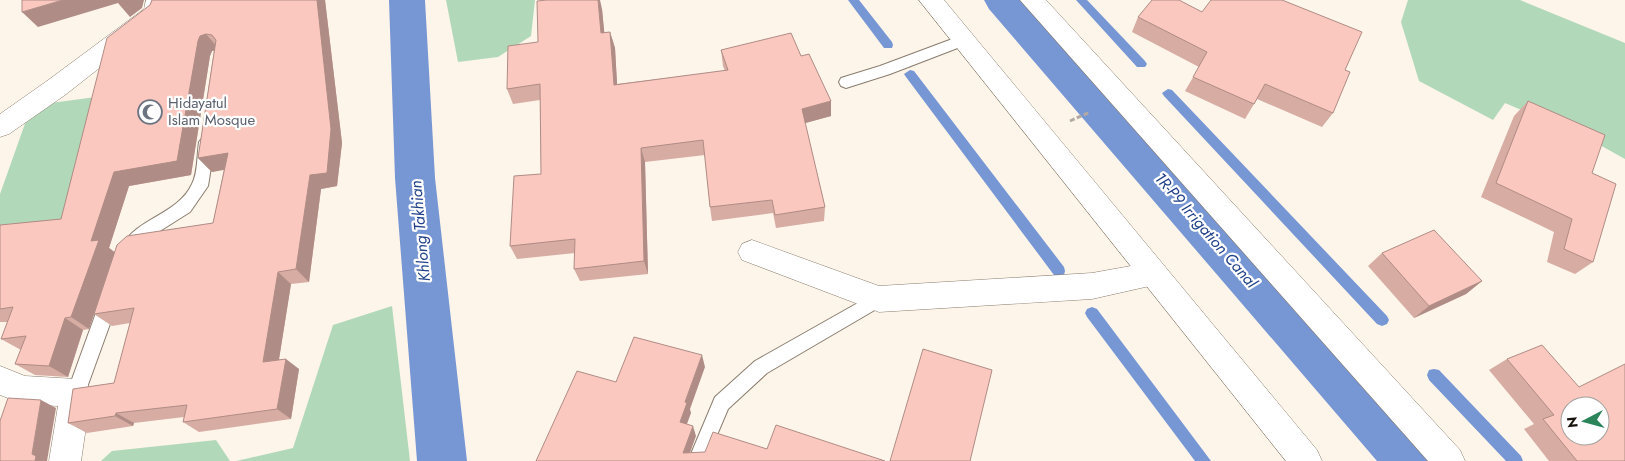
<svg xmlns="http://www.w3.org/2000/svg" width="1625" height="461" viewBox="0 0 1625 461" font-family="Jost,sans-serif">
<style>
.green{fill:#b1d9b9}
.lines{fill:none;stroke-linecap:round;stroke-linejoin:round}
.stream{fill:#7796d4;fill-rule:evenodd}
.canal{fill:#7796d4;fill-rule:evenodd}
.service-casing{stroke:#8a7d6e;stroke-width:2}
.minor-casing{stroke:#8a7d6e;stroke-width:1}
.secondary-casing{stroke:#8a7d6e;stroke-width:1}
.path{stroke:#b2aaa2;stroke-width:3;stroke-dasharray:5 2.5;stroke-linecap:butt}
.service{fill:#fff;fill-rule:evenodd}
.minor{fill:#fff;fill-rule:evenodd}
.secondary{fill:#fff;fill-rule:evenodd}
.wall{fill:#d7aca3;fill-rule:evenodd}
.shaded-wall{fill:#af8c85}
.building{fill:#fac8be;stroke:#af8c85;fill-rule:evenodd}
.labels{text-anchor:middle;dominant-baseline:central;stroke-width:4.5;stroke-linejoin:round;paint-order:stroke}
.worship-label{font-size:15px;fill:#5b616d;stroke:#fff;text-anchor:start}
.water-label{font-size:16px;font-style:italic;fill:#20418a;stroke:#fff}
</style>
<rect width="100%" height="100%" fill="#fdf4ea"/>
<path class="green" d="M446,0H535L531,36L498,57L458,62Z
M1408,0H1520L1625,43V159L1589,139L1505,103L1493,120L1419,81L1401,22Z
M103,96L68,229L0,237V194L27,118L51,103Z
M392,306L410,461H236L293,448L333,325Z
M216,440L230,461H101L112,451Z"/>
<g class="lines">
<path class="stream" d="M848,0H859L892,42L893,45L892,48H884Z
M1076,0H1087L1145,61L1147,64L1145,67H1137Z
M910,70L914,71L1064,267L1065,271L1064,275L1059,277L1054,275L906,77L904,74Z
M1168,89L1172,90L1387,316L1389,320L1387,324L1382,326L1377,324L1164,96L1162,93Z
M1092,307L1097,309L1211,461H1195L1087,317L1085,313L1087,309Z
M1434,369L1439,370L1521,456L1523,461H1506L1429,380L1427,375L1429,370Z"/>
<path class="canal" d="M389,0H425L435,178L467,461H417L395,178Z
M984,0H1023L1426,444L1434,461H1377L989,9Z"/>
<g class="service-casing">
<path id="service" d="M963,35L968,36L970,40L968,44L890,74L846,88L841,86L839,82L841,78L880,66Z
M207,136L212,138L215,142L208,186L190,212L152,236L135,253L129,255L123,253L121,248C135,218 178,215 192,184C198,173 197,155 199,142L202,138Z
M110,291L116,294L119,299L85,393L82,399L76,402L70,399L67,393L101,299L104,294Z
M879,291L885,294L888,299L885,304L767,373L728,409L706,461H688L715,397L755,361Z"/>
</g>
<g class="minor-casing">
<path id="minor" d="M146,0H170L162,19L65,95L9,134L0,137V114L47,81L144,9Z
M1020,0H1046L1460,450L1465,461H1428Z
M752,240L879,286L1092,273L1153,262L1163,265L1167,274L1163,283L1092,299L879,312L742,260L738,252L742,244Z
M0,366L25,376L76,379L87,383L91,393L81,461H49L58,406L24,404L0,395Z"/>
</g>
<g class="secondary-casing">
<path id="secondary" d="M919,0H944L1317,450L1322,461H1286Z"/>
</g>
<path class="path" d="M1070,121L1090,112"/>
<use href="#service" class="service"/>
<use href="#minor" class="minor"/>
<use href="#secondary" class="secondary"/>
</g>
<path class="wall" d="M152,0H325L342,143L337,186L321,189L309,282L291,284L279,359L299,369L291,419L199,432L183,422L184,417L134,423L133,426L87,433L68,423L114,383L130,323L112,326L94,314L89,329L83,330L68,377L35,375L15,364L21,350L1,339L8,322H0V225L61,219ZM212,51H214L198,158L212,172L224,169L213,223L115,252L109,248L129,186L191,175L210,56Z
M602,9L604,33L610,32L615,48L617,84L725,71L723,66L721,50L801,56L831,101V116L805,123L825,207L824,221L776,228L773,213L712,221L710,207L705,155L645,162L648,274L580,281L574,269L575,253L517,259L510,246L541,174L540,100L513,104L507,89L538,42Z
M1202,12L1345,70L1333,113L1322,127L1257,99L1245,119L1185,91L1199,67L1132,32L1138,17Z
M1528,101L1592,173L1593,262L1575,274L1547,262L1554,232L1481,197L1514,116Z
M1382,253L1482,281L1466,294L1414,318L1368,266Z
M1507,359L1625,461H1549L1524,429L1534,424L1489,370Z"/>
<path class="shaded-wall" d="M63,0H144L142,8L130,17L118,3L38,27L22,12Z
M317,0H325L342,143L337,186L321,189L309,282L296,269L310,175Z
M598,0H600L602,9L606,49L601,33Z
M610,32L615,48L618,100L614,85Z
M206,34L219,49L212,51L210,56L191,175L129,186L109,248L115,253L89,329L71,317L91,241L114,172L200,36Z
M831,101V116L802,124V109Z
M641,148L645,162L648,274L644,261Z
M228,153L240,167L212,172L198,158Z
M278,272L291,284L277,372L263,362Z
M1482,281L1466,294L1414,318L1429,306Z
M65,318L83,330L68,377L49,366Z
M702,355L705,367L690,409L691,413L684,432L680,422L685,402Z
M286,359L299,369L291,419L277,409Z
M41,400L56,408L47,461H48H35L32,454Z
M116,413L134,423L133,426L115,416Z
M693,426L696,436L687,461L683,453Z"/>
<path class="building" d="M22,0H63L22,12Z
M152,0H317L331,129L327,173L310,175L296,269L278,272L263,362L286,359L277,409L183,422L187,405L116,413L115,416L68,423L73,389L114,383L134,308L94,314L117,245L127,236L213,223L228,153L198,158L216,40L212,35L206,34L200,36L198,41L177,161L114,172L91,241L99,240L71,317L65,318L49,366L15,364L26,336L1,339L13,307L0,309V225L61,219L107,38L150,5Z
M547,0H598L601,33L610,32L614,85L728,70L721,50L791,33L801,56L809,54L831,101L802,109L825,207L775,215L772,200L710,207L703,140L641,148L644,261L574,269L575,239L510,246L514,176L541,174L540,84L507,89L508,46L538,42L537,1Z
M1152,0H1179L1202,12L1211,0H1282L1362,32L1345,70L1350,72L1333,113L1265,84L1254,104L1193,77L1207,52L1138,17Z
M1528,101L1605,135L1592,173L1616,184L1593,262L1564,249L1572,219L1496,183Z
M1434,230L1482,281L1429,306L1382,253Z
M634,337L702,355L685,402L687,403L680,422L693,426L683,453L705,452L713,432L767,449L776,425L885,461H536L577,371L616,382Z
M1542,345L1579,387L1625,364V461H1577L1543,419L1554,415L1507,359ZM1570,406H1600V436H1570Z
M923,349L992,370L970,461H890Z
M8,398L41,400L32,454L36,456L35,461H0V421Z"/>
<defs>
<g id="mosque-ring" transform="scale(1.25)"><circle r="9.5" fill="#fff" stroke="#6b7280" stroke-width="1.5"/><path d="M3.5-4.9A6 6 0 1 0 3.5 4.9A5 5 0 1 1 3.5-4.9Z" fill="#6b7280"/></g>
</defs>
<g fill-rule="evenodd">
<use href="#mosque-ring" x="150" y="112"/>
</g>
<g class="labels">
<g class="worship-label">
<text x="168" y="103">Hidayatul<tspan x="168" dy="17">Islam Mosque</tspan></text>
</g>
<g class="water-label">
<text transform="translate(1206 230) rotate(49)">1R-P9 Irrigation Canal</text>
<text transform="translate(420 231) rotate(-95)">Khlong Takhian</text>
</g>
</g>
<g transform="translate(1585 421) rotate(264)"><circle r="24" fill="#ffffff" stroke="#a3a19e"/>
<path d="M0-4L9 19L0 12L-9 19Z" fill="#2a8359"/>
<text y="-8" font-size="14" font-weight="bold" text-anchor="middle" fill="#18130d">N</text>
</g>
</svg>
